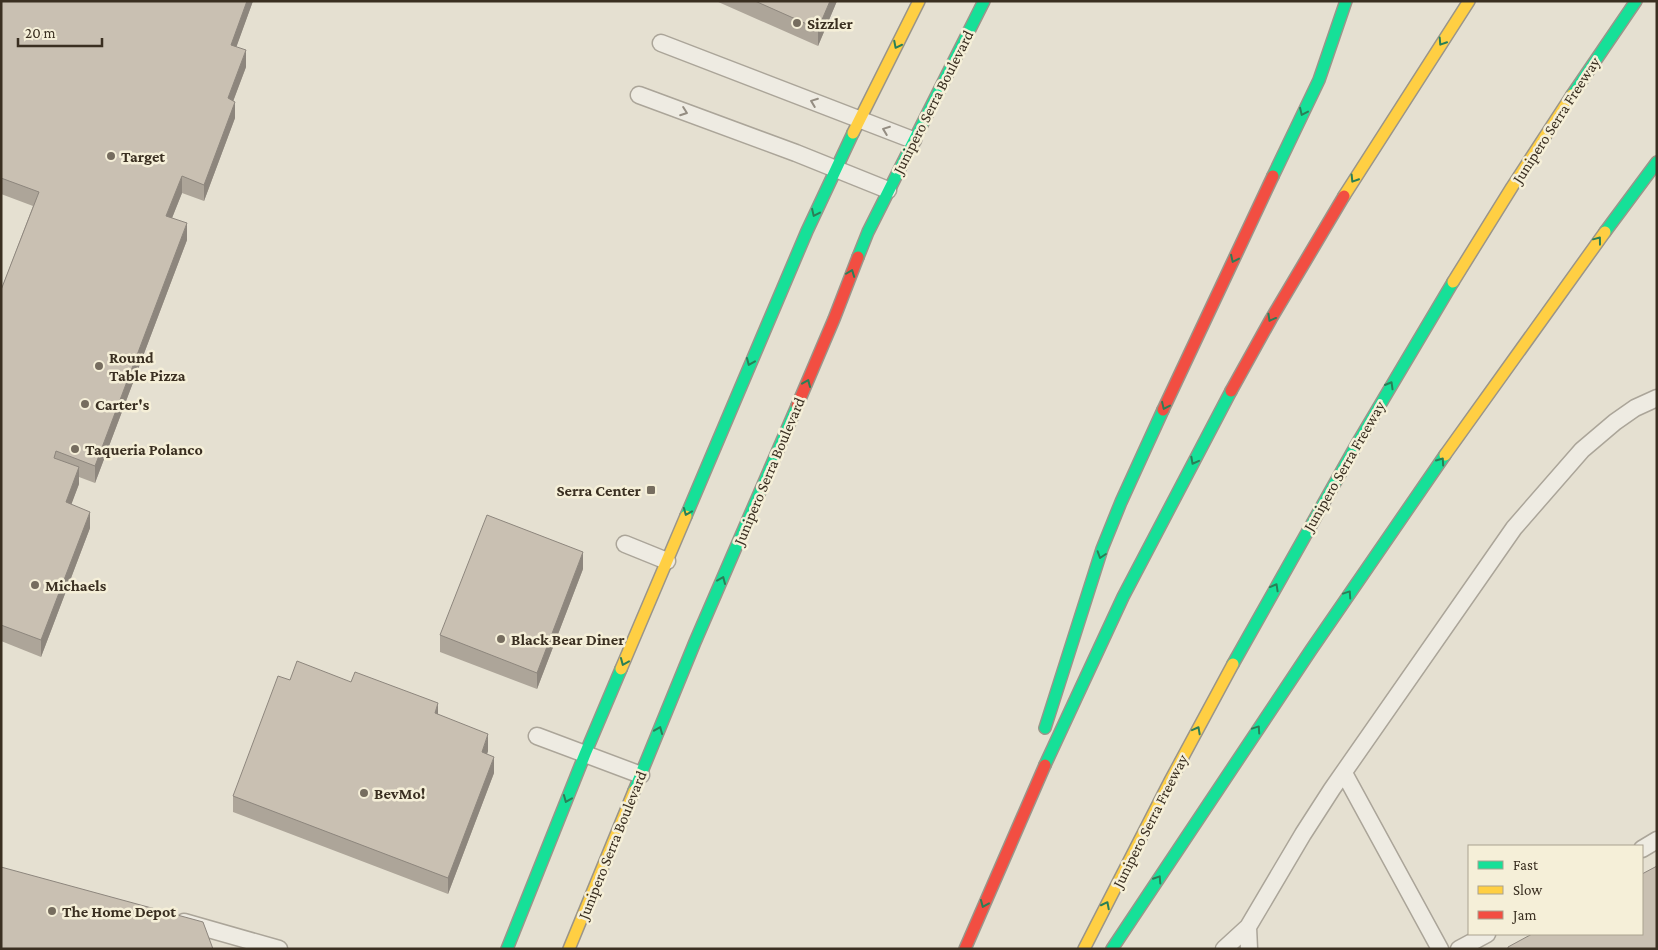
<svg xmlns="http://www.w3.org/2000/svg" width="1658" height="950" viewBox="0 0 1658 950" font-family="'Crimson Pro',serif">
<style>
.lines{fill:none;stroke-linecap:round;stroke-linejoin:round}
.lane-casing{stroke:#aba599;stroke-width:19}
.fast-casing{stroke:#9a958a;stroke-width:14}
.slow-casing{stroke:#9a958a;stroke-width:14}
.jam-casing{stroke:#9a958a;stroke-width:14}
.lane{stroke:#eeebe2;stroke-width:16}
.fast{stroke:#16e098;stroke-width:11}
.slow{stroke:#ffcf43;stroke-width:11}
.jam{stroke:#f24e42;stroke-width:11}
.wall{fill:#ada599}
.shaded-wall{fill:#8d867d}
.building{fill:#c9c0b2;stroke:#8d867d}
.oneway{stroke:#2a7f57}
.oneway2{stroke:#948d82}
.poi-dot{fill:#766d5f;stroke:#f5efd8;stroke-width:2}
.labels{text-anchor:middle;dominant-baseline:central;stroke-width:5;stroke-linejoin:round;paint-order:stroke}
.poi-label{font-size:16px;font-weight:bold;fill:#3a2f21;stroke:#f5efd8;text-anchor:start}
.street-label{font-size:16px;fill:#3a2f21;stroke:#f5efd8}
</style>
<rect width="100%" height="100%" fill="#e5e0d1"/>
<g class="lines">
<g class="lane-casing">
<path id="lane" d="M661,43L913,140
M639,95L796,153L888,190
M625,544L667,561
M537,736L641,775
M1344,773L1440,949
M1642,849L1657,840
M184,922L279,949
M1248,927L1249,949
M1224,949L1248,927L1303,834L1332,789L1514,528L1582,450L1615,422L1635,408L1657,398
M1459,949L1487,934"/>
</g>
<g class="fast-casing">
<path id="fast" d="M1572,95L1636,1
M1273,176L1319,80L1346,1
M1605,232L1657,162
M858,257L868,232L984,1
M686,516L807,231L853,133
M1233,664L1358,442L1453,282
M1045,728L1102,549L1121,502L1163,410
M1045,765L1123,597L1231,391
M634,791L695,642L797,406
M507,949L585,754L621,669
M1112,949L1311,650L1445,455"/>
</g>
<g class="slow-casing">
<path id="slow" d="M853,133L919,1
M1344,196L1469,1
M1453,282L1512,187L1572,95
M1445,455L1605,232
M621,669L686,516
M569,949L634,791
M1084,949L1170,781L1233,664"/>
</g>
<g class="jam-casing">
<path id="jam" d="M1231,391L1271,319L1344,196
M797,406L834,319L858,257
M1163,410L1273,176
M965,949L1045,765"/>
</g>
<use href="#lane" class="lane"/>
<use href="#fast" class="fast"/>
<use href="#slow" class="slow"/>
<use href="#jam" class="jam"/>
</g>
<path class="wall" d="M1,1H253L236,47L246,67L233,101L235,118L204,201L182,193L172,218L187,240L95,483L79,477V484L71,504L90,528L41,657L1,641V290L33,206L1,194Z
M716,1H837L818,46Z
M583,569L537,689L440,652V635Z
M438,714L488,751L487,754L494,773L448,894L233,812V796Z"/>
<path class="shaded-wall" d="M247,1H253L231,62V45Z
M830,1H837L818,46V29Z
M246,50V67L228,115V98Z
M235,102V118L204,201V185Z
M182,176V193L166,233V216Z
M187,223V240L95,483V466Z
M79,467V484L66,519V502Z
M90,512V528L41,657V640Z
M583,552V569L537,689V673Z
M438,703V720L435,713Z
M488,734V751L482,769V752Z
M494,757V773L448,894V878Z"/>
<path class="building" d="M1,1H247L231,45L246,50L228,98L235,102L204,185L182,176L166,216L187,223L95,466L56,451L54,458L79,467L66,502L90,512L41,640L1,625V290L39,192L1,178Z
M755,1H830L818,29Z
M487,515L583,552L537,673L440,635Z
M297,661L351,682L355,672L438,703L435,713L488,734L482,752L494,757L448,878L233,796L278,676L290,680Z
M1657,866V949H1508V947L1532,934H1642V874Z
M1,867L203,922L213,949H1Z"/>
<defs><path id="oneway-chevron" d="M-2-3.5L2.5 0L-2 3.5" fill="none" stroke-width="1.6" stroke-linecap="round" stroke-linejoin="round" transform="scale(1.25)"/></defs>
<g class="oneway">
<use href="#oneway-chevron" transform="translate(1442 42) rotate(123)"/>
<use href="#oneway-chevron" transform="translate(897 45) rotate(117)"/>
<use href="#oneway-chevron" transform="translate(1303 112) rotate(115)"/>
<use href="#oneway-chevron" transform="translate(1354 179) rotate(122)"/>
<use href="#oneway-chevron" transform="translate(815 213) rotate(115)"/>
<use href="#oneway-chevron" transform="translate(1598 240) rotate(-53)"/>
<use href="#oneway-chevron" transform="translate(1234 259) rotate(115)"/>
<use href="#oneway-chevron" transform="translate(851 273) rotate(-69)"/>
<use href="#oneway-chevron" transform="translate(1271 318) rotate(119)"/>
<use href="#oneway-chevron" transform="translate(750 362) rotate(113)"/>
<use href="#oneway-chevron" transform="translate(807 383) rotate(-67)"/>
<use href="#oneway-chevron" transform="translate(1390 385) rotate(-60)"/>
<use href="#oneway-chevron" transform="translate(1165 406) rotate(115)"/>
<use href="#oneway-chevron" transform="translate(1194 461) rotate(118)"/>
<use href="#oneway-chevron" transform="translate(1441 461) rotate(-55)"/>
<use href="#oneway-chevron" transform="translate(687 512) rotate(113)"/>
<use href="#oneway-chevron" transform="translate(1101 555) rotate(108)"/>
<use href="#oneway-chevron" transform="translate(722 580) rotate(-67)"/>
<use href="#oneway-chevron" transform="translate(1275 587) rotate(-61)"/>
<use href="#oneway-chevron" transform="translate(1348 594) rotate(-56)"/>
<use href="#oneway-chevron" transform="translate(624 662) rotate(113)"/>
<use href="#oneway-chevron" transform="translate(1257 729) rotate(-56)"/>
<use href="#oneway-chevron" transform="translate(659 730) rotate(-68)"/>
<use href="#oneway-chevron" transform="translate(1197 730) rotate(-62)"/>
<use href="#oneway-chevron" transform="translate(567 799) rotate(112)"/>
<use href="#oneway-chevron" transform="translate(1158 879) rotate(-57)"/>
<use href="#oneway-chevron" transform="translate(984 904) rotate(113)"/>
<use href="#oneway-chevron" transform="translate(1106 905) rotate(-63)"/>
</g>
<g class="oneway2">
<use href="#oneway-chevron" transform="translate(814 102) rotate(-159)"/>
<use href="#oneway-chevron" transform="translate(684 112) rotate(20)"/>
<use href="#oneway-chevron" transform="translate(886 130) rotate(-159)"/>
</g>
<g class="poi-dot">
<circle cx="797" cy="23" r="5"/>
<circle cx="111" cy="156" r="5"/>
<circle cx="99" cy="366" r="5"/>
<circle cx="85" cy="404" r="5"/>
<circle cx="75" cy="449" r="5"/>
<rect x="646" y="485" width="10" height="10" rx="2.5"/>
<circle cx="35" cy="585" r="5"/>
<circle cx="501" cy="639" r="5"/>
<circle cx="364" cy="793" r="5"/>
<circle cx="52" cy="911" r="5"/>
</g>
<g class="labels">
<g class="poi-label">
<text x="807" y="23">Sizzler</text>
<text x="121" y="156">Target</text>
<text x="109" y="357">Round<tspan x="109" dy="18">Table Pizza</tspan></text>
<text x="95" y="404">Carter's</text>
<text x="85" y="449">Taqueria Polanco</text>
<text x="641" y="490" text-anchor="end">Serra Center</text>
<text x="45" y="585">Michaels</text>
<text x="511" y="639">Black Bear Diner</text>
<text x="374" y="793">BevMo!</text>
<text x="62" y="911">The Home Depot</text>
</g>
<g class="street-label">
<text transform="translate(933 102) rotate(-63)">Junipero Serra Boulevard</text>
<text transform="translate(1556 120) rotate(-57)">Junipero Serra Freeway</text>
<text transform="translate(1344 466) rotate(-60)">Junipero Serra Freeway</text>
<text transform="translate(769 471) rotate(-67)">Junipero Serra Boulevard</text>
<text transform="translate(1150 821) rotate(-63)">Junipero Serra Freeway</text>
<text transform="translate(612 845) rotate(-68)">Junipero Serra Boulevard</text>
</g>
</g>
<rect width="1658" height="950" fill="none" stroke="#3a2f21" stroke-width="5"/>
<rect x="1468" y="845" width="175" height="90" fill="#f5efd8" stroke="#aaa28f"/>
<rect x="1478" y="861" width="25" height="8" fill="#16e098" stroke="#aaa28f"/>
<text x="1513" y="870" font-size="15" fill="#3a2f21">Fast</text>
<rect x="1478" y="886" width="25" height="8" fill="#ffcf43" stroke="#aaa28f"/>
<text x="1513" y="895" font-size="15" fill="#3a2f21">Slow</text>
<rect x="1478" y="911" width="25" height="8" fill="#f24e42" stroke="#aaa28f"/>
<text x="1513" y="920" font-size="15" fill="#3a2f21">Jam</text>
<path d="M18 38v8h84v-8" fill="none" stroke="#3a2f21" stroke-width="2.5"/>
<text x="25" y="38" font-size="15" fill="#3a2f21" stroke="#f5efd8" stroke-width="4" paint-order="stroke">20 m</text>
</svg>
